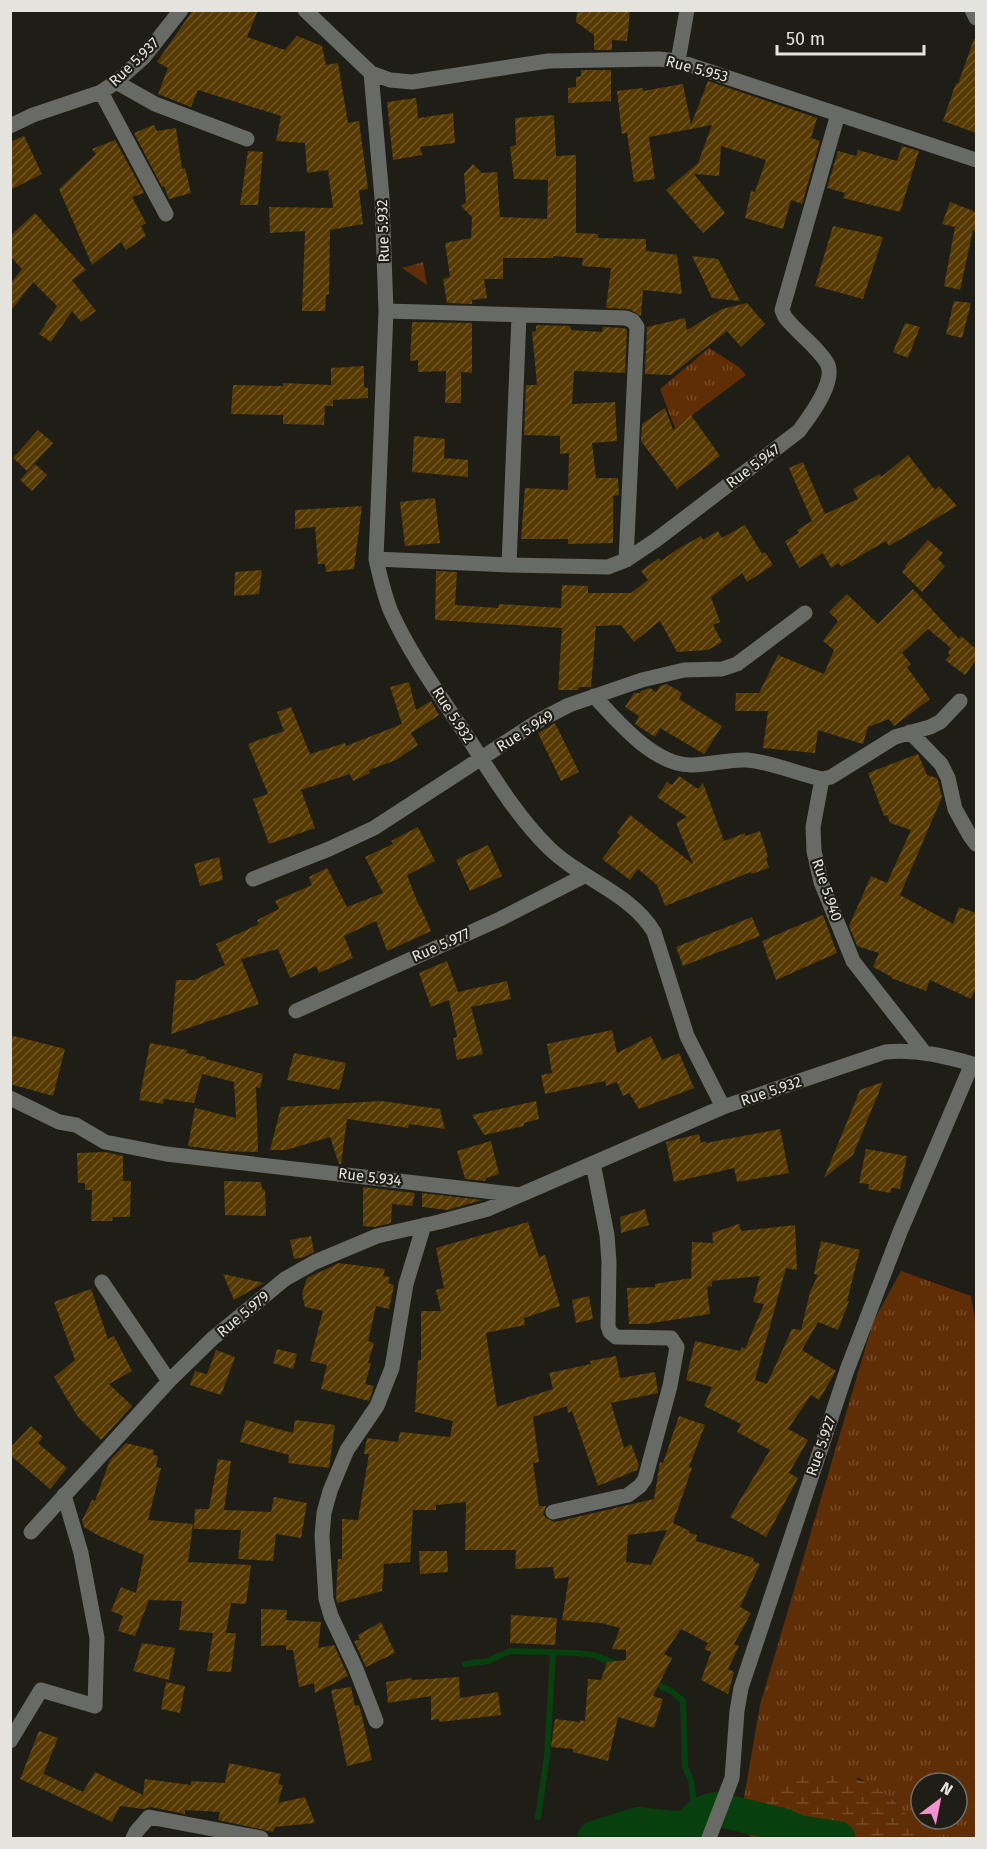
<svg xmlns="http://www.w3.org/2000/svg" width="987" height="1849" viewBox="0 0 987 1849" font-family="'Fira Sans',sans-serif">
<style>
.grass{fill:url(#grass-tufts);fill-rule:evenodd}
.wetland{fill:url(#wetland-marsh)}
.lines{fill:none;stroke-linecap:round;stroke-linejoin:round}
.stream{stroke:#073f0e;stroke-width:6}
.river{stroke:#073f0e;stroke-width:34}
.building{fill:url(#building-hatch);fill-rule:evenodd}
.minor{stroke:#686a66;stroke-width:15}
.labels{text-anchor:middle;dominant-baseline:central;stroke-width:4.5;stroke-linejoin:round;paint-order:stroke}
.street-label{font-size:15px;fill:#e4e3dd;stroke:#1f1e16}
</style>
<defs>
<pattern id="grass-tufts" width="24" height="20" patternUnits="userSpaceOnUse" patternTransform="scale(1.5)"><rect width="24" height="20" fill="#5f2d06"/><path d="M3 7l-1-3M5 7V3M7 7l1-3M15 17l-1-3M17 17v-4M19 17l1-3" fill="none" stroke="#764b2a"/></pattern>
<pattern id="wetland-marsh" width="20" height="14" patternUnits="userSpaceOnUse" patternTransform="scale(1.5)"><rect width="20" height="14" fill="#5f2d06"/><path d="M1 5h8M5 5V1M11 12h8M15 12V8" fill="none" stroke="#764b2a"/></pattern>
<pattern id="building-hatch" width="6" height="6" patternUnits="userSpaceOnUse" patternTransform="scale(1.5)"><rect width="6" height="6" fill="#573902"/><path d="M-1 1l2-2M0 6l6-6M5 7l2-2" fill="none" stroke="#6f5626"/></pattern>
</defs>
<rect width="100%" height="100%" fill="#1f1e16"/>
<path class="grass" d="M423,262L427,285L402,268Z
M709,348L739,367L746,375L675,428L660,389Z
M901,1271L971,1296L976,1325V1838H932L918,1831L894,1801L859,1778L758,1796L743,1804L760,1705L873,1322ZM921,1783H957V1819H921Z"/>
<path class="wetland" d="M832,1772C855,1777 878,1785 895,1802C908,1815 915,1830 932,1838H752C742,1828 742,1818 743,1804L794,1775Z"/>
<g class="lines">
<path class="stream" d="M465,1664L488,1661L510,1651L577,1653L594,1655L616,1664
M652,1682L671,1691L683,1701L685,1767L691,1780L695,1814L698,1816
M538,1817L547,1756L553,1653"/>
<path class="river" d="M594,1838L638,1824L673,1828L688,1827C696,1818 704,1810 717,1809L783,1825L797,1832L838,1838"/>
</g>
<path class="building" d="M193,10H258L247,37L285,50L297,36L322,46L326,65L338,63L348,123L359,121L368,189L359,190L363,224L330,230L329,294L326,295L325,311H302L305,231L270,233L269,207L333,208L328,170L307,173L305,143L276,141L281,116L198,90L191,107L158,94L168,68L157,62Z
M577,10H630L627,41L612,40V50H594V35L576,22Z
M974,39H976V133L943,121L956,83L958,84Z
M581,70H611V101L568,103V88L576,87V77L581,76Z
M708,81L817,118L811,138L820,141L802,204L791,200L783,229L745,218L751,191L755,192L766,160L721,146L719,176L694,174L725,213L703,233L666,190L698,163L712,125L649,137L655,179L634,182L627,133L622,134L617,91L643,88V91L683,84L691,125Z
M416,98L418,118L453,113L455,143L420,147L422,155L393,160L387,102Z
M554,115L556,156L576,155V233L598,234V238L646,239V251L677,255L682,294L643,290L641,316L629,309L606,308L611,268L582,266L583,258L553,256V258H503V279H484L487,298L472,300V304L447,303L443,279L450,277L445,243L471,238L472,217L461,206L466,202L464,174L473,164L482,173L497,172L500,217L547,219L548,180L514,179L510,147L516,145L515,118Z
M154,125L157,131L176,128L182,169L185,168L191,193L169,199L164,186L162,187L134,133Z
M24,136L42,174L10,190V142Z
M115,140L144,193L132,197L146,223L141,226L146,236L126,250L121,242L92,265L59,189L96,154L92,149Z
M902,146L919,151L900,212L843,198L845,193L827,188L838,151L856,156L858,150L897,161Z
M248,151L263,152L258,205H240Z
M950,202L976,212V232L973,230L960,290L944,286L955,227L942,224Z
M35,213L86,270L72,280L96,311L81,322L72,311L51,342L39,334L57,306L33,282L10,312V284L22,269L10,256V236Z
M833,226L883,237L863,299L815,286Z
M692,256L718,259L740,301L712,298Z
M954,301L971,303L962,338L946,334Z
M747,303L765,324L741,347L727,331L671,375L645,374L647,327L685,318L687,330L722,309Z
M412,322L472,323V373L461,372V403H445L446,371L418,372V360L410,361Z
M905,323L920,327L908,358L893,352Z
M539,325L570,326L571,330L602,332L603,327L624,328L627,330L625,373L574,371L572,404L615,402L617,441L592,443L596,478H618L619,495L613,496V543L568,544V539H521L525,488L568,490L569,453L560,454V436L524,435L526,385H537L532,332L536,331V326Z
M364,366V387L368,388V398L333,400V406H325L324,425L283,424V415L231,414L233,385L283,386V383L331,385V368Z
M665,408L673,430L691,415L720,456L677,489L641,441L642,424Z
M38,430L53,443L27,471L13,458Z
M414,436L445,439L444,458L468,460V477L412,472Z
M908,455L935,490L939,486L957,506L889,546L886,541L841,567L839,563L831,568L823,553L799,568L785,541L799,533L797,530L812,521L789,468L803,462L825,514L858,499L853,489L880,474L881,477Z
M35,464L47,475L32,491L20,480Z
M435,498L440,543L405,546L400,502Z
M362,506L354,569L326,572L325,564H318L315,527L295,529V510Z
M745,525L762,554L765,552L773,565L747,582L742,573L711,597L720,622L713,625L722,642L708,650L677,652L660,621L634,642L621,625L596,626L591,687H579L578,690H558L562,628L435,620L436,571L457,572L455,605L498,608L499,604L561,608L562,585L588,586V593H631L648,580L641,571L659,558L661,561L676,550L701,536L703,540L718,531L722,538Z
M928,540L943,553L938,559L945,566L922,592L902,572L906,567L905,566Z
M262,570L259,594L234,596L235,572Z
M913,589L959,639L961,636L976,649V660L965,675L945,660L950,655L948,653L951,648L928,629L902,653L911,664L907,667L930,699L894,726L889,719L868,727L863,744L818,730L815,753L763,748L768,711H735L736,693H759L778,655L824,674L834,650L823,641L838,621L829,612L847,594L878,624Z
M409,682L416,710L431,701L439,715L411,733L418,745L396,760L369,770L370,773L353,781L350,774L301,790L315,828L269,844L253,799L268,794L248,744L284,731L277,712L291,707L310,754L345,743L346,746L402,724L390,687Z
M667,684L682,693L679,699L722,726L704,754L660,728L655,737L635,724L639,716L625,707L634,693H640L641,691L650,688L656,692L660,686Z
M555,723L579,772L561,781L538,733Z
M918,754L927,775L937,778L942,797L900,895L953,924L959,907L976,913V988L971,999L930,980L926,991L891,978L892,977L873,967L879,953L857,946L849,926L871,876L887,883L911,830L890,823L887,815L884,816L868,773Z
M679,776L698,789L703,783L724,841L745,833L746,836L760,831L768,857L766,858L769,868L751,874V872L665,906L657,885L638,869L630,880L602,859L620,835L617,833L630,815L693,864L676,823L687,817L657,797L667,782L672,785Z
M418,827L435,861L407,875L419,906H420L431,931L387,951L376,921L344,936L353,958L319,973L316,966L290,978L278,949L241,959L259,1004L171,1034L176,980H194L225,965L216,944L259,924L257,920L279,909L275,901L312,885L309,877L327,868L347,907L383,893L365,857L393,844L391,841Z
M488,845L502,876L470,891L456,860Z
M219,857L223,880L200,886L194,864Z
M823,915L837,953L776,980L762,941Z
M752,917L760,936L683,966L676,947Z
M447,961L458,992L507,981L511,999L471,1007L483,1054L457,1060L453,1038L457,1037L449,1000L431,1007L419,973Z
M612,1030L617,1053L651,1036L662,1060L679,1053L694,1088L639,1109L629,1093L623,1096L617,1082L606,1086L605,1081L545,1094L541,1075L552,1073L547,1044Z
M10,1035L65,1049L53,1096L10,1084Z
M150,1043L187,1050L186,1053L206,1057V1059L263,1074L260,1088L256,1087L258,1152L224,1151L188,1146L195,1108L236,1118L234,1082L202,1074L194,1103L164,1099L163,1104L139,1100Z
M294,1053L346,1063L339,1090L287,1080Z
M883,1082L853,1155L824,1178L860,1090Z
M381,1101L440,1109L445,1129L409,1124L408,1128L347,1119L341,1164H339L330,1137L286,1150H270L281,1107Z
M536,1101L539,1119L524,1123V1126L484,1135L472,1115Z
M780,1129L789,1173L737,1182L734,1168L674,1182L666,1142L699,1134L701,1143L706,1141V1143Z
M491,1141L499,1174L486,1178L485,1181L465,1179L457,1151Z
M866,1149L907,1156L900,1189L891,1188V1193L868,1189L869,1184L859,1183Z
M105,1152L123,1156V1181H131L130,1217H113L112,1221H91L92,1190H85V1183H78L77,1153Z
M224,1181L261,1182L262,1189L265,1190L266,1216L225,1215Z
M363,1187L415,1193L412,1206L392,1204L391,1223L374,1227L363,1226Z
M422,1193L482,1200L447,1210L422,1207Z
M645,1209L649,1225L621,1233L620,1217Z
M528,1222L539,1257L545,1255L560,1306L524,1318L525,1325L486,1333L497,1407L553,1389L549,1373L591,1364L590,1361L616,1356L620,1378L655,1372L658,1393L611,1403L624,1448L631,1444L639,1465L637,1470L598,1486L572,1411L568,1413L567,1406L533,1417L539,1462L533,1463L539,1506H546L543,1514L546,1518L555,1522L654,1499L660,1462L663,1463L679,1416L705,1425L689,1467L692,1468L673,1523L690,1531L689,1533L697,1535L696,1541L754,1558L753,1561L760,1564L740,1607L751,1613L734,1644L739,1646L728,1669L734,1672L728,1694L701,1680L711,1652L704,1649L708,1643L681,1629L664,1654L672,1658L653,1696L663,1699L654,1728L618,1717L608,1761L573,1752V1749L551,1747L555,1719L580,1722V1720L585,1721L588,1679L601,1680L607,1662L626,1660V1650L612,1649L620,1628L601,1623L562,1620L569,1577L555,1579L553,1567L515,1569L516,1550H465L466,1502L436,1505V1510H413L410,1562L384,1564L382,1591L337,1603L336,1597L338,1559H342V1519L358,1520L369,1454H364L367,1438L398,1442L400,1432L450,1437L453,1421L415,1412L418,1360H421V1311H441L436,1290L444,1288L436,1248ZM667,1530L651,1565L626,1562L628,1535Z
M739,1224L741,1231L795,1225L797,1270L786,1268L755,1380L767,1384L792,1329L801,1330L810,1292L818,1275L814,1274L821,1241L860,1250L847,1301H849L838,1330L818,1322L802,1350L836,1371L819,1400L811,1395L788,1429L808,1440L789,1473L798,1478L766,1537L730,1517L770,1450L737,1432L741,1424L704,1406L712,1387L686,1380L695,1341L740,1351L742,1347L745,1349L764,1304L753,1302L760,1276L712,1281V1286L707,1287L710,1314L646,1324H629L627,1288L655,1287V1284L691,1278L692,1242L713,1243L712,1233Z
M311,1236L314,1252L304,1257L294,1259L290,1240Z
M339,1263L385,1269L383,1276L390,1277L388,1283L394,1285L389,1309L376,1306L368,1341L374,1343L368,1363H371L365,1384L374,1386L369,1401L321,1389L327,1365L310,1361L323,1311L305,1307L302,1294L307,1278Z
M223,1274L264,1283L234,1300Z
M91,1289L108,1339L114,1336L132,1371L109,1384L132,1406L101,1440L78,1417L54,1377L75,1360L54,1302Z
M589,1296L593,1319L576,1323L572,1300Z
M277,1349L297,1354L293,1369L273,1363Z
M216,1350L235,1357L221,1395L190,1385L195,1371L207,1374Z
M246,1420L293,1433L295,1420L335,1425L329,1468L288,1463L289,1455L240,1442Z
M31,1426L43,1437L38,1443L67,1468L50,1489L10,1455V1448Z
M126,1443L154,1450L153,1455L158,1456L156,1467L161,1468L148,1520L193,1524L188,1562L251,1565L246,1604L231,1603L226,1633H236L231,1672L207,1671L213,1633L179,1630L182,1601L149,1600L135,1636L118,1631L123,1616L111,1611L121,1587L136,1593L144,1555L99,1536L84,1527L82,1520L92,1500L95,1501L110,1460Z
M218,1459L231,1461L224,1510L271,1512L274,1497L307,1503L301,1538L276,1534L273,1561L238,1559L241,1530L194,1529L195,1509H209Z
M419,1551H447L448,1572L420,1574Z
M261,1609L287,1610L286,1620L321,1622L318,1648L334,1645L348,1676L315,1693L314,1683L299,1687L293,1650H286V1645L261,1646Z
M511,1615L557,1618L555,1645L510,1643Z
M381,1622L395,1653L366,1667L354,1641L360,1640L358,1635Z
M142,1643L175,1648L169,1680L133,1671Z
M459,1677L460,1698L498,1692L501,1715L440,1722L439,1719L431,1720V1696L388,1703L386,1682L411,1678L412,1680Z
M166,1682L185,1686L180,1713L161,1709Z
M351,1687L355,1706L359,1705L360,1708L372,1760L347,1766L331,1690Z
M39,1731L58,1738L38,1787L20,1779Z
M229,1763L281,1774L278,1784L283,1785L278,1803L305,1797L315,1823L275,1827L273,1832L218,1820L220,1812L185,1810V1814L151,1807L143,1809L120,1806L112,1822L38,1787L44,1774L83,1792L95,1772L143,1795L145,1779L191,1785V1781L225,1783Z"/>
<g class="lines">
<path class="minor" d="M305,10L371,73L382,198L386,311L376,559C380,577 384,595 391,612C412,658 444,701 472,744C495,780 518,817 548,847C580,879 630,892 654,932L687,1036L723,1107L885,1052C918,1049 945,1056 976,1065
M972,10L976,18
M678,61L687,10
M371,73L390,80L412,82L548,61L659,59L678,61L976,160
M116,82L155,104L247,139
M101,92L166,214
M10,126L33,115L101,92L116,82L143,58L181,10
M386,311L626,318L633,321L637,327L626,560
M376,559L509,565L608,567L626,560L656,540L799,431C810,416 837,381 827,363C817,346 797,333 785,317L782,310L838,114
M509,565L519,315
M594,696C617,721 655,766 692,765C710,765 729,759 747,760C772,762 797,774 822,779L813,827L814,851L821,882L853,961L924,1052
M910,732L941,764L948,778L955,809L970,836L976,844
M822,779L831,777L895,737L930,727L940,722L960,701
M253,879L329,849L374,828L540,720L569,705L642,680L684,670L722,669L737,664L805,613
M296,1011L500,919L584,876
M10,1098L59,1122L76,1125L105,1142L166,1154L520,1195L723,1107
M102,1282L169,1381
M553,1512L628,1495L640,1486L645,1479L670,1386L677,1347L671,1338L616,1337L610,1332L608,1326L609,1262L607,1235L593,1163
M31,1532L169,1381L212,1339L285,1279L315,1262L377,1236L439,1222L488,1209L520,1195
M376,1721L356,1669L331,1616L326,1599L322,1536L324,1513L330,1491L347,1450L377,1406L392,1368L406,1284L424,1225
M10,1741L41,1690L95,1706L97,1638L81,1553L64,1495
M133,1838L136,1832L149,1817L261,1838
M709,1838L732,1778L737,1711L741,1688L847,1370L900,1232L972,1064"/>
</g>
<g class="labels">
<g class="street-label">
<text transform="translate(134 62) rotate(-44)">Rue 5.937</text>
<text transform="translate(697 69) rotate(15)">Rue 5.953</text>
<text transform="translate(383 231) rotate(-92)">Rue 5.932</text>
<text transform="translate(753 466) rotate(-37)">Rue 5.947</text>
<text transform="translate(453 715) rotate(57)">Rue 5.932</text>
<text transform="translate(525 731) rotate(-32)">Rue 5.949</text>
<text transform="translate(827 890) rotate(71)">Rue 5.940</text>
<text transform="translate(441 945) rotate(-24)">Rue 5.977</text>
<text transform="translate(771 1091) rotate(-19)">Rue 5.932</text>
<text transform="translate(370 1177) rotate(7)">Rue 5.934</text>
<text transform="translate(243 1314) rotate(-40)">Rue 5.979</text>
<text transform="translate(821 1446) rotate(-71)">Rue 5.927</text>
</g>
</g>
<rect width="987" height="1849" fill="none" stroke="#e4e3dd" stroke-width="24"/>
<g transform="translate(939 1801) rotate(32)"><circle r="28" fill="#1f1e16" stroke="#6e6d66" stroke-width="1.5"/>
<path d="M0-4.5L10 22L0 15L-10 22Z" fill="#f690cf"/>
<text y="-9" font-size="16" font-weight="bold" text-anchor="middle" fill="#e4e3dd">N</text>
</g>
<path d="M777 45v9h147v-9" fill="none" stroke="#e4e3dd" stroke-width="3"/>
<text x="786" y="45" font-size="18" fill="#e4e3dd" stroke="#1f1e16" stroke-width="4.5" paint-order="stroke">50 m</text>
</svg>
